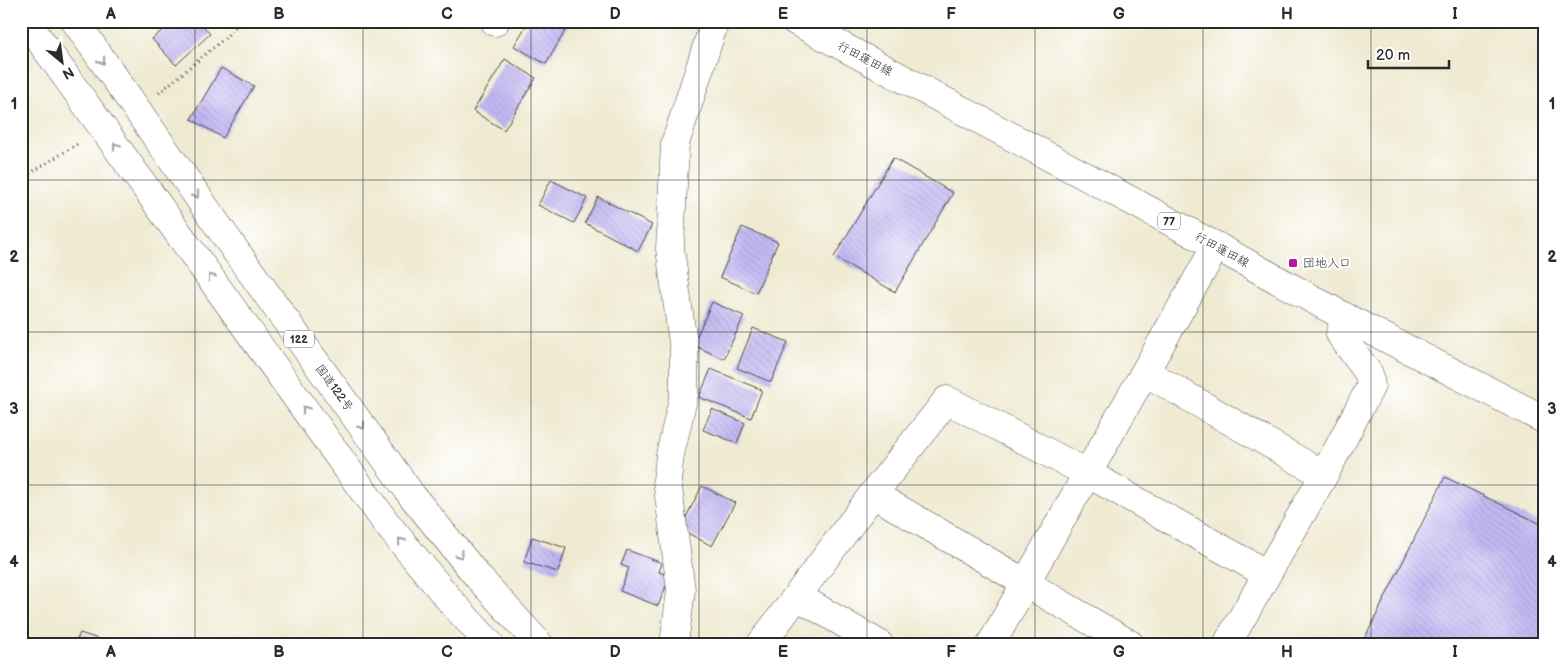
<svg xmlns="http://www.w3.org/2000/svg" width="1566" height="665" viewBox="0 0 1566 665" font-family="'Balsamiq Sans','Klee One',sans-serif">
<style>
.building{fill:url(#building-back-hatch)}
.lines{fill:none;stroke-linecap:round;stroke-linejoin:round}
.minor-casing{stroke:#484844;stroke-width:29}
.major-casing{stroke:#484844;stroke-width:29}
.highway-casing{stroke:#484844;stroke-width:29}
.path{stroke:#484844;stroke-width:3;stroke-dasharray:1 4;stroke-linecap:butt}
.minor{stroke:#fff;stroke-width:28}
.major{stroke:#fff;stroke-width:28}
.highway{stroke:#fff;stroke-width:28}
.oneway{stroke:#a0a0a0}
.grid{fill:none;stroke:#2b2b2b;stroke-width:1;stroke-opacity:0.55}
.poi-dot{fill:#b5179e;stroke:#fff;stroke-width:2}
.labels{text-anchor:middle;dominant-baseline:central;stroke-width:4.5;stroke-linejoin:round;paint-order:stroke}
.shield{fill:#fff;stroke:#6b6b6b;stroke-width:1}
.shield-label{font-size:11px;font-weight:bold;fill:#2b2b2b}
.street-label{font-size:12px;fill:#2b2b2b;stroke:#fff}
.poi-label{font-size:12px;fill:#2b2b2b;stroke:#fff;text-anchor:start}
.neatline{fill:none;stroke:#2b2b2b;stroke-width:2}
.grid-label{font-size:16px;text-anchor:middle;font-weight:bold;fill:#2b2b2b}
</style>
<defs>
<pattern id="building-back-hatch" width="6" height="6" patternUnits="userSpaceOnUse" patternTransform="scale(1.25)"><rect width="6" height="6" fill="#c3b9f4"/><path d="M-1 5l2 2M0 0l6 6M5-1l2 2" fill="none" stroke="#a89fd1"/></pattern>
</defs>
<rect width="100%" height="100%" fill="#fff"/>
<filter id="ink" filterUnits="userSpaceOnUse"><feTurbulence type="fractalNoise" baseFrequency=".02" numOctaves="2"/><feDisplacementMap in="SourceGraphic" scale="10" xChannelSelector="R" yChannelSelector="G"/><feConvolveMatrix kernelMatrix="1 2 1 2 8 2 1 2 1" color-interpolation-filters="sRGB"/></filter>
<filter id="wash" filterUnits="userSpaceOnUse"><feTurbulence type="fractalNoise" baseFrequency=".0096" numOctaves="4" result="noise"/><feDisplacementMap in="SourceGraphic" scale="20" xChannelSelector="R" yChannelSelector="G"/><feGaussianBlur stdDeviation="1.12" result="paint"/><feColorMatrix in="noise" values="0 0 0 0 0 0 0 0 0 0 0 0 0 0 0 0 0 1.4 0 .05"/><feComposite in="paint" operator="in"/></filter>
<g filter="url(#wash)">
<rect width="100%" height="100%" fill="#efead1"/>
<g id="blocks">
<path class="building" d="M173,21H199L210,34L176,65L152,39Z
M529,21H571L546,64L514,46Z
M505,59L536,78L504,130L473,111Z
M221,68L254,86L223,138L191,119Z
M893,158L953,193L895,292L834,257Z
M551,180L587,198L574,223L538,205Z
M598,197L652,225L638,251L585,223Z
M742,227L778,242L756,293L720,277Z
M712,302L744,316L724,359L693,345Z
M753,328L788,342L771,382L737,368Z
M711,369L762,390L751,418L699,397Z
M712,409L745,423L737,443L703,430Z
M1445,477L1545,526V644H1362Z
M702,486L735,503L712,546L680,529Z
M532,537L566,548L558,572L524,562Z
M627,550L662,563L659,572L670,576L658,606L620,591L629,568L621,565Z
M80,633L111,643V644H75Z
M237,638L257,643V644H236Z"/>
</g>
</g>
<g filter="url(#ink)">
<use href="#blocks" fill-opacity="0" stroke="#484844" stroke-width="1"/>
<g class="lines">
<g class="minor-casing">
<path id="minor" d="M495,22V21
M1145,372L1324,475
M873,494L1130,644
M797,596L879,644
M674,644L681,590L667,480L670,455L684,394V350L670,249L675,144L715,21
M761,644L873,494L947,400L1087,473L1267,574
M991,644L1216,246
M1227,644L1324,475L1371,386L1369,374L1340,334L1345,317"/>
</g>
<g class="major-casing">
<path id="major" d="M795,21L1216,246L1345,317L1545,420"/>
</g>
<g class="highway-casing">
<path id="highway" d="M26,21L387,524L453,604L490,644
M75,21L235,250L413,497L478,577L539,644"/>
</g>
<path class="path" d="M159,93L225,38L241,21
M21,179L79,143"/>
<use href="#minor" class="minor"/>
<use href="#major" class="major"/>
<use href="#highway" class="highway"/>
</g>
<defs><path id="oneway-chevron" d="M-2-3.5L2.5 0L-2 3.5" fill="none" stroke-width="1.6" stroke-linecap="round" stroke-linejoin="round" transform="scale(1.25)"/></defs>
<g class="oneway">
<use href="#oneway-chevron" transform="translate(102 61) rotate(56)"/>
<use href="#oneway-chevron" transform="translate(116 146) rotate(-126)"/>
<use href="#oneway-chevron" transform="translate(196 195) rotate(55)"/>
<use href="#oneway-chevron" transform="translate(211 277) rotate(-126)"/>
<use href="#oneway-chevron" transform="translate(305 409) rotate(-126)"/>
<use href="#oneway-chevron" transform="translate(362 426) rotate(54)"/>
<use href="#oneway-chevron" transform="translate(401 541) rotate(-129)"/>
<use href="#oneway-chevron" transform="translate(460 555) rotate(51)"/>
</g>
</g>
<path class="grid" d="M195,21V644M363,21V644M531,21V644M699,21V644M867,21V644M1035,21V644M1203,21V644M1371,21V644M21,180H1545M21,332H1545M21,485H1545"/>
<rect class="poi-dot" x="1288" y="258" width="10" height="10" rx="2.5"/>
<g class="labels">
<g class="shield">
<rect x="1158" y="212.5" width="22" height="17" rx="4"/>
<rect x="284" y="330.5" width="30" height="17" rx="4"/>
</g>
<g class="shield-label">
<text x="1169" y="221">77</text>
<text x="299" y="339">122</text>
</g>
<g class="street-label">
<text transform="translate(865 59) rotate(28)">行田蓮田線</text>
<text transform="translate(1222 250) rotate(29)">行田蓮田線</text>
<text transform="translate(334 388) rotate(54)">国道122号</text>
</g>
<g class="poi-label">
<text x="1303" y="263">団地入口</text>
</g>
</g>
<rect width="1566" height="665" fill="none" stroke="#fff" stroke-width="55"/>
<g transform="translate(62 62) rotate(151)" stroke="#ffffff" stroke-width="4" paint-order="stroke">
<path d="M0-4L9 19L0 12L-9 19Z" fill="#2b2b2b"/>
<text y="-8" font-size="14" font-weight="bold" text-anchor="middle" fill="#2b2b2b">N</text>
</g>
<path d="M1368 60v8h81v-8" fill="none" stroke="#2b2b2b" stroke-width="2.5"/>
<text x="1376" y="60" font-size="15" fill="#2b2b2b" stroke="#ffffff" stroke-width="4" paint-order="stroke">20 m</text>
<rect x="28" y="28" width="1510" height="610" class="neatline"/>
<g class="grid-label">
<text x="111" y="19">A</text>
<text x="279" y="19">B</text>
<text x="447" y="19">C</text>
<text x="615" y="19">D</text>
<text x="783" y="19">E</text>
<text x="951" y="19">F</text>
<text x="1119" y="19">G</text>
<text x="1287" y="19">H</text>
<text x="1455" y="19">I</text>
<text x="14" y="109">1</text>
<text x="1552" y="109">1</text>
<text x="14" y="262">2</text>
<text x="1552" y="262">2</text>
<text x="14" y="414">3</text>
<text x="1552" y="414">3</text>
<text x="14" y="567">4</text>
<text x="1552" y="567">4</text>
<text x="111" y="657">A</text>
<text x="279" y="657">B</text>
<text x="447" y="657">C</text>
<text x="615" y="657">D</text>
<text x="783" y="657">E</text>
<text x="951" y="657">F</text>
<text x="1119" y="657">G</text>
<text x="1287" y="657">H</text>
<text x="1455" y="657">I</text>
</g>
</svg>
